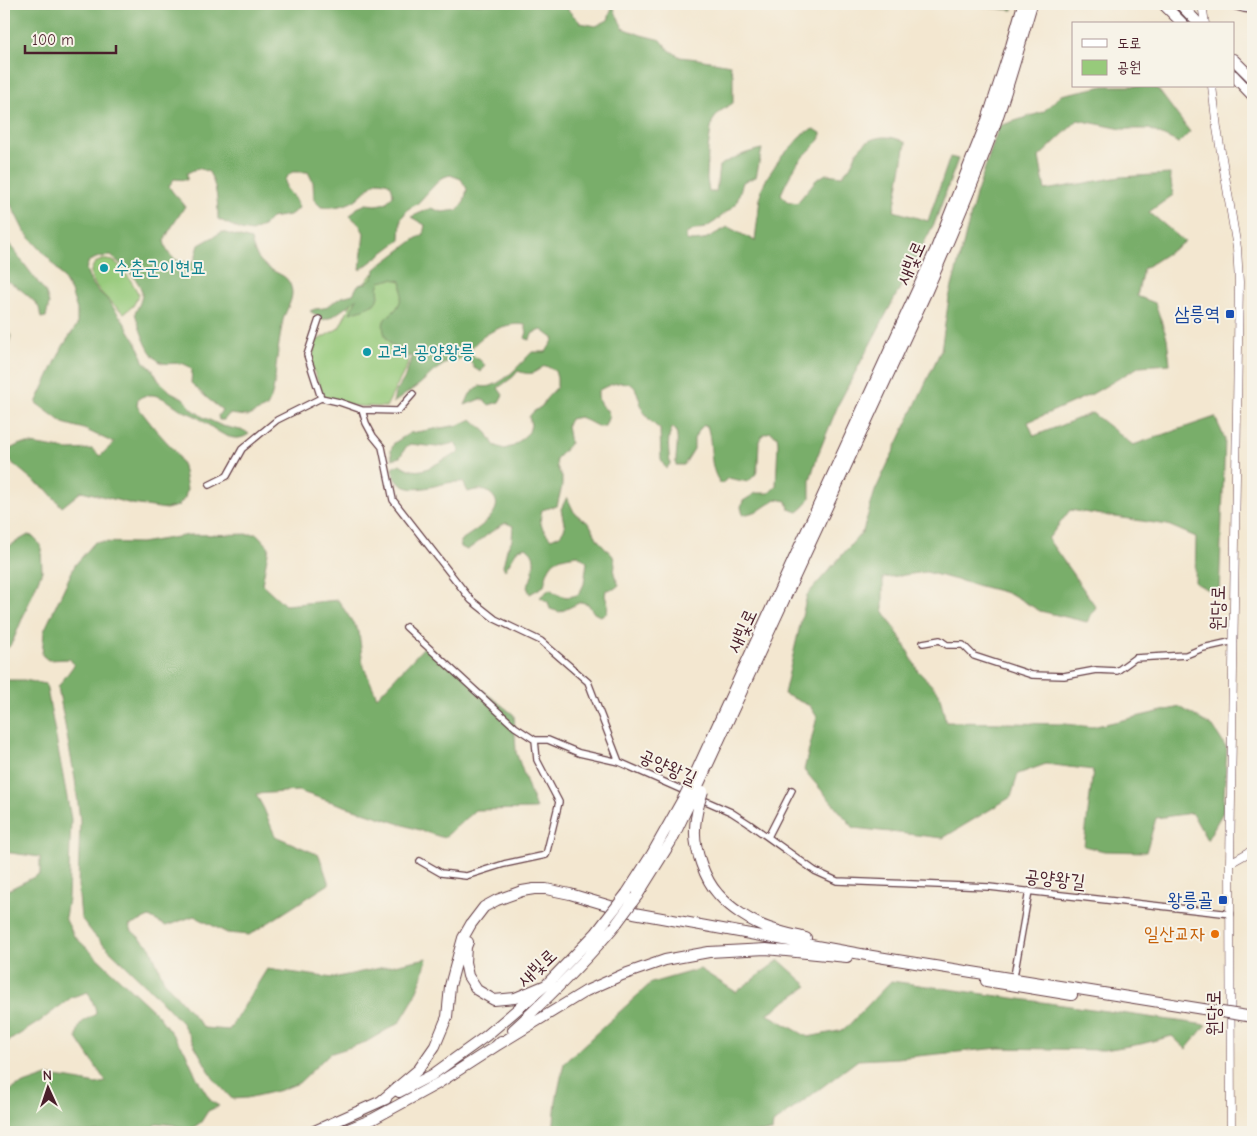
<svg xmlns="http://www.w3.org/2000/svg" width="1257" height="1136" viewBox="0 0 1257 1136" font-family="'Comic Neue','Poor Story',sans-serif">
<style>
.green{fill:#97ca7b;stroke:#707453}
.forest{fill:#79ae6b;stroke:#62664b}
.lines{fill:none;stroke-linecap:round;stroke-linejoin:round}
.street-casing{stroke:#633d44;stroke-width:8}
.secondary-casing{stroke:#633d44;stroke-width:9}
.highway-casing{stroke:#633d44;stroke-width:12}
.street{stroke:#fff;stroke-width:5.5}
.secondary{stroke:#fff;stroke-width:8}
.highway{stroke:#fff;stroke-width:10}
.highway-bridge-casing{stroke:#633d44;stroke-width:12;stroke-linecap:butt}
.highway-bridge{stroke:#fff;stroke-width:10}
.culture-dot{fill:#0f9aa8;stroke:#f7f3e8;stroke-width:2}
.transit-dot{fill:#1a4fb4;stroke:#f7f3e8;stroke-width:2}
.food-dot{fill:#e8710a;stroke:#f7f3e8;stroke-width:2}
.labels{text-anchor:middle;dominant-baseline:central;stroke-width:4;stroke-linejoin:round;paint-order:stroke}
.street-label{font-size:19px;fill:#4a1f2b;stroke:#f7f3e8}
.culture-label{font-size:19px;fill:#0d838f;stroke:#f7f3e8;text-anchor:start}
.transit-label{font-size:19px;fill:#164399;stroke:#f7f3e8;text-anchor:end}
.food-label{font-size:19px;fill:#c56008;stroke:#f7f3e8;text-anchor:end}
</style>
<rect width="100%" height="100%" fill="#f7f3e8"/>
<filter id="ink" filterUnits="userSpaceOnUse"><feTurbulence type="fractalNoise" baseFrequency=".02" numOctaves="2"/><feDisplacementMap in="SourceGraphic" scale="10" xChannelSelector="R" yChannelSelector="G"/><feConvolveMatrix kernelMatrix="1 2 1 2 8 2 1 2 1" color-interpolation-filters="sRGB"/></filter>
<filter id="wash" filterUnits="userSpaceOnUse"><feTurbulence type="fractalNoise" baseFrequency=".0096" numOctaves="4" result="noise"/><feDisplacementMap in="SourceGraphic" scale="20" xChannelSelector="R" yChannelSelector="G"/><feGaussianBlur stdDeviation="1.12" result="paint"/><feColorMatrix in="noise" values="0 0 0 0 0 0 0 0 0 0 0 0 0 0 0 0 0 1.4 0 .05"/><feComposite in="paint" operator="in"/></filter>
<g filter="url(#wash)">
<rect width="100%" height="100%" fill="#f3e7d0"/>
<path class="green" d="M104,259C105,260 112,261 113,261C123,266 133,284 139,295L133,306L124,313C114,306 89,285 91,271C91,270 94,264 95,263Z
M400,271L414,321L407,366L386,407L354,406L324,397L311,364L316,341L339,328L356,294L372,274Z"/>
<path class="forest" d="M4,4H564L570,12L581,23L596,26L608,20L613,4L616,14L623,28L641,35L661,40L668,49L680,57L698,59L730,65L733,75V103L719,112L712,122L708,149L707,179L709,192H716L719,166C733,158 746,152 762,149L756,177L743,182L736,204L716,221L705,228L694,230L686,234V240L693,241L703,240L728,227L755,241L761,190L768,176L781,157L794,144L803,133L814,129L821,133L820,140L798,162L787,181L781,194L787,201L797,203L816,180L826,174L842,176C845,172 850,168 852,163C854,160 855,156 857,152C868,135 890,133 906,143L894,211L928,221L950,157L958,159L935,222L839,403L817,457L810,480V498L805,506L798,512L789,509L787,501L776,499L758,511L743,515L741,507L743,501L756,493H769L776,486L778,443L777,436L770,432L764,434L759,441L758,464L756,474L748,482L728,478L721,484C707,466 714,446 707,426L704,425L698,431L694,439V449L684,465H676C675,454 681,435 673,427C666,437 669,452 670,464L666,469L661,460L660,429C653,424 647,418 643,411C640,404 639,395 635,388C627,377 607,385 598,391C598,401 599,405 608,411L609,416L605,426L599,427L580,417L570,419L567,425L570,444L556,459L557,467L562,477V486L557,506L552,507L542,510C538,525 542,528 551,539L560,535L565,528L561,509L567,497L574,512L582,519L589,523L598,540L613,556L615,565L614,574L619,585L614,589L606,590L605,596L608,604L607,613L600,616L594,613L588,604L581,602L560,612L550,609L548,602L540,597L550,589C560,597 567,599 579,594L584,584L587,562L578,555C554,558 549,561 544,586L530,594L527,587C532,580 537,561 532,553C531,551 527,548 526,547L518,549L505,570L503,566L507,549L512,540L513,526L506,523C492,529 480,542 467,550L461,547L460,541C471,533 508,512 493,496C485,488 478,489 468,492L463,482C458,482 452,482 447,483C425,488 398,498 392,468L400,464C417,477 429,468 445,459C450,457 455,455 460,452L455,443L437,447L410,444L406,447L400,457L392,459L391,450L394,443L410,433L459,425L472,419L487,433L494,445L504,449L514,446L529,432L531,425L529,417L533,412L542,406L546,399L557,387V378L555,371L546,366C541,367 539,370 535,372C530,375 523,373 518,371L513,377L498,388L503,395L499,402L489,405L485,401L480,399L465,405L470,394L479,386C483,387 488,387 491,386C508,380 520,364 532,352H546L554,339L542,330L533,333L529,340L525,338L527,332L525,325C507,321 481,334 471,349L473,356L480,360L485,365L481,372L474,368L471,362L462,359L449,361L434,371L420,384L393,403L395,393L404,379L412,357C406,355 400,352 395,348C387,343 381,330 384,321C386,316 392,314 395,310C402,303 403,289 401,281L392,279L380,282L378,288L379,297L374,304L363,309L350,313L357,298L352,303L332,317L323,320L310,311L315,309L324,308L342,297L353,294L358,285L367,283L374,276L375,269L415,239L423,235L425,225L411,217L431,208L442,212L458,210L464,202L467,189L461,179L450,175L441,178L417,204L408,209L401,219L400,240L360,270L364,233L359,224L350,216L357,208L366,204L376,205L386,203L393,195C392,183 389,182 378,181C370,185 366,191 359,197C349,206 334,208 321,207L314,200L313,182L308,172H292L285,179L286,188L295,199L299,208L290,215L271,218L263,226L252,232L241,230L218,219C218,203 217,186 209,172L198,168L187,173V180L174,179L169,186C174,196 179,197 185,206C178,218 170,228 164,241C168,258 176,263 194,262L199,245L222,232L251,240C253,252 260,264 272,270C280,275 288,276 291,287C295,298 286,309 283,320C280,335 278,351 276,366C275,381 274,394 267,407L248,416L229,414L224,420H219L218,416L222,410L207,398L191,383L192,370C190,368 189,366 186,365C180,361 170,365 163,363C148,359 139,326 135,313C138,307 142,300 142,293C140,279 121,264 111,256L99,257L89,261L86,269L90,280L98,291L106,298L122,319L140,349L143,361L152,369L159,381L171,392L183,398L192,409L203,417L222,426L245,431L249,434C231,447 212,426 197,417C192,414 185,412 180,409C171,403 160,394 149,395C145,395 141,397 138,399L137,406L155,429L176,452L183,466L187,489L185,498L178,506L166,509L132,504L82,491L62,507L46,489L35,482L11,462L8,456L10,449L20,444H31L68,450L92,449L100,456L114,443L84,429L63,423L36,403L63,346L77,325V310L71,291L62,276L51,261L24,231L10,203L4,187V88L7,54L4,50Z
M961,4H1013V10L963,5Z
M1104,86H1144L1157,88L1190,132L1179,143L1149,129H1122L1078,120L1039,157L1045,190L1120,177L1170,174L1173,195L1149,212L1185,242L1143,269L1137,296L1155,303L1167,338L1170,364L1140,366L1092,394L1028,422L1034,436L1092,413L1133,445L1215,417L1225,439L1219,595L1195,583L1196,537L1168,525L1070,510L1048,539L1096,607L1087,622L1040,611L1011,594L926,572L883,578V610L903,642L918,671L939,693L946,722L1065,724L1092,727L1180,707L1213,727L1227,749L1223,812L1207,840L1192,813L1156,818L1146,852L1104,851L1084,846L1093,770L1046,764L1018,774L1011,797L943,838L854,828L804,770L817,717L810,706L784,694L807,595L863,531L875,491L941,350L949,298L976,195L999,126L1043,112L1061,95Z
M4,237L46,293L49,304L46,317L41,318C40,314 40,309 38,306C32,298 13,282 4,280Z
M4,326L11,336L4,359Z
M257,534L269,547L262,584L285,605L338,600L359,632L363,665L377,697L426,645L514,715L516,752L536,809L475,810L444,838L298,791L256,794L264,809L275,836L319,855L329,884L249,935L227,933L194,916L166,926L149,917L129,926L132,931L150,947L164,981L204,1028L229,1030L267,969L333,978L427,958L422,978L412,1002L400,1022L366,1042L329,1054L299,1083L281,1090L247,1098L232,1099L213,1078L182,1023L154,993L95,936L81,918L78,885L80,820L75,779L58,687L74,665L70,659L48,660L42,655L44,631L75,565L95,542L141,543L189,535Z
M28,535L32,536L37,541L41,547L42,571L13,641L9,647L4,649V549Z
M4,680H24L46,684L71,819L68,898L65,918L74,936L157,1014L185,1051L197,1078L211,1101L219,1106L208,1111L201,1122L189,1131L174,1125L157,1123L147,1132H4V1094L18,1086L47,1076L70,1079L96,1084L106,1082L77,1038C78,1022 83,1021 96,1014L95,1007L88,992L72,997L39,1022L4,1044V892L40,874V857L4,852Z
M779,960L808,986L767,1014L808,1037L844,1030L891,981L1206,1025L1186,1049L1172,1036L1141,1044L1104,1050L999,1048L897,1058L858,1060L773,1124L772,1132H553L556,1101L564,1063L651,983L700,969L736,992Z"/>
</g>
<g filter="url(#ink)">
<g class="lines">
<g class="street-casing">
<path id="street" d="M1226,4L1244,9L1253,10
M319,319L307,355L321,398
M362,410L398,411L413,394
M209,485L227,476L242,449L277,420L321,398L339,402L362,410L366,423L373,436L382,447L393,500L471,600L495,619L541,641L588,682L619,762L689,793
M406,627L515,727L535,740H548L579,753L619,762
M923,643L940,640L947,645H963L974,656L1032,675L1064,676L1096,670L1117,671L1135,658L1186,655L1203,648L1234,641
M699,798L731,812L748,823L815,871L837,881L989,887L1231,914
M768,837L792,790
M420,861L441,873L466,876L504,864L546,855L559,802L537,760L535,740
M1013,982L1029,891"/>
</g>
<g class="secondary-casing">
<path id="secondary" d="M1202,4L1205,24
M1212,86L1217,128L1237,248L1239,282L1230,863L1231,1132
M1230,863L1253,850"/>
</g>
<g class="highway-casing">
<path id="highway" d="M1163,4L1183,24
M1180,4L1199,24
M1233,59L1253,79
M1233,75L1253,96
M690,785L935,251L987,120L1011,46L1023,4
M697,788L927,291C951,236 975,181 995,125C1009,85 1020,44 1032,4
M699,804C697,812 695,821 695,830C694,849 705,880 718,894C730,908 751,922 769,928C780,932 793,935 806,938
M627,893L652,854L684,797
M637,896L672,840L691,800
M468,942L466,947L465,962L468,976L477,990L494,1000L515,998L546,985
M986,981L1072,995
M513,1030C550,996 585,962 617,923
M496,1046L586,991L622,975L665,960L709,952L766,949L847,957
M399,1092L432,1075L486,1036L546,985L596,933L606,920
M381,1101L419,1069L435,1046L447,1017L450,986L458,956L463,938L471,924L484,907L497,900L522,891L534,889H546L570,894L634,913L872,956L1203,1009
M312,1132L386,1099
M341,1132L373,1119L437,1084L496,1046L501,1041"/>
</g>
<use href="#street" class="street"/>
<use href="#secondary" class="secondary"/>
<use href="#highway" class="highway"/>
<g class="highway-bridge-casing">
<path id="highway-bridge" d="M684,797L690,785
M691,800L697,788
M699,804L703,791
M606,920L627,893
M617,923L637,896
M1203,1009L1253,1017"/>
</g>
<use href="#highway-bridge" class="highway-bridge"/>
</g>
</g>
<g class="culture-dot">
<circle cx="104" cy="268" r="5"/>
<circle cx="367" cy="352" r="5"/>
</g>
<g class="transit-dot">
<rect x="1225" y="309" width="10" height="10" rx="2.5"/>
<rect x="1218" y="895" width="10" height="10" rx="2.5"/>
</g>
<circle class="food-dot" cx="1215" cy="934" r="5"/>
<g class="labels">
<g class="street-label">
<text transform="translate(911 263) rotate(-66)">새빛로</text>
<text transform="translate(1218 608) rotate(-89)">원당로</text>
<text transform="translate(742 631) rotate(-65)">새빛로</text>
<text transform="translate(668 767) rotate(24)">공양왕길</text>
<text transform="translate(1055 879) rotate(6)">공양왕길</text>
<text transform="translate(537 968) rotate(-43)">새빛로</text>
<text transform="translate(1214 1013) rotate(-90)">원당로</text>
</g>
<g class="culture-label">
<text x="114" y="268">수춘군이현묘</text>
<text x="377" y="352">고려 공양왕릉</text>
</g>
<g class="transit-label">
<text x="1220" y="314">삼릉역</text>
<text x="1213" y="900">왕릉골</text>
</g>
<g class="food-label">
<text x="1205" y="934">일산교자</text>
</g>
</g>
<rect width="1257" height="1136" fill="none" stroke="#f7f3e8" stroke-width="20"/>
<rect x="1072" y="22" width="162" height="65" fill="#f7f3e8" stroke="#b29e9c"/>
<rect x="1082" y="39" width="25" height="8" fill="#ffffff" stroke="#b29e9c"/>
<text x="1117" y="48" font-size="15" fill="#4a1f2b">도로</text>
<rect x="1082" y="60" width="25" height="15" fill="#97ca7b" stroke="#b29e9c"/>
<text x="1117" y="72" font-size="15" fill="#4a1f2b">공원</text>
<g transform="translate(48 1088) rotate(357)" stroke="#f7f3e8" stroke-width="4" paint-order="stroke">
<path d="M0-4L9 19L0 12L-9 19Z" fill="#4a1f2b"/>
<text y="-8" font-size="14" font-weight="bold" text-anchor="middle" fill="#4a1f2b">N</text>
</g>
<path d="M25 45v8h91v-8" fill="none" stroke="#4a1f2b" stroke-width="2.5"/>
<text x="32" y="45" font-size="15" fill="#4a1f2b" stroke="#f7f3e8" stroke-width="4" paint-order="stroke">100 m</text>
</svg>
